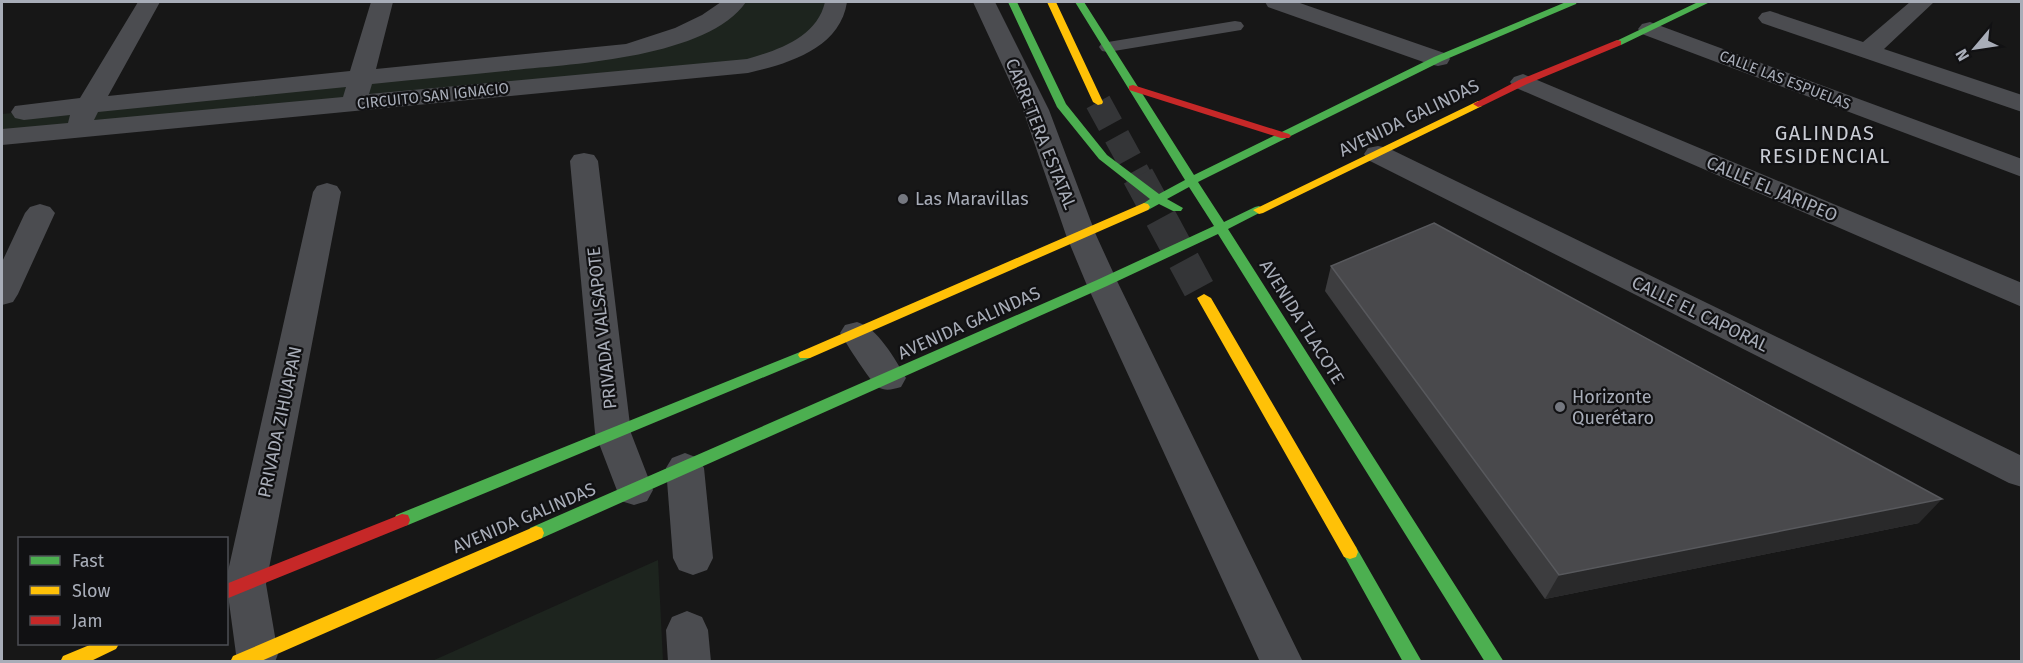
<svg xmlns="http://www.w3.org/2000/svg" width="2023" height="663" viewBox="0 0 2023 663" font-family="'Fira Sans',sans-serif">
<style>
.green{fill:#1d241e}
.lines{fill:none;stroke-linecap:round;stroke-linejoin:round}
.secondary-tunnel-far1{stroke:#343537;stroke-width:26;stroke-dasharray:26 13;stroke-linecap:butt}
.secondary-tunnel{stroke:#343537;stroke-width:32;stroke-dasharray:32 16;stroke-linecap:butt}
.lane{fill:#4b4c50;fill-rule:evenodd}
.street{fill:#4b4c50;fill-rule:evenodd}
.fast{fill:#4caf50;fill-rule:evenodd}
.slow{fill:#ffc107;fill-rule:evenodd}
.jam{fill:#c62828;fill-rule:evenodd}
.wall{fill:#3d3d3f}
.shaded-wall{fill:#29292a}
.building{fill:#49494c;stroke:#58595d;stroke-width:1.5}
.poi-dot{fill:#757880;stroke:#111113;stroke-width:2}
.labels{text-anchor:middle;dominant-baseline:central;stroke-width:4.5;stroke-linejoin:round;paint-order:stroke}
.far-street-label{font-size:15px;fill:#a8adb8;stroke:#111113}
.street-label{font-size:18px;fill:#a8adb8;stroke:#111113}
.poi-label{font-size:18px;fill:#a8adb8;stroke:#111113;text-anchor:start}
.neighbourhood-label{font-size:20px;letter-spacing:1.5px;fill:#c9ccd4;stroke:#111113}
</style>
<rect width="100%" height="100%" fill="#171717"/>
<path class="green" d="M735,2H836L835,12L782,57L354,104L2,137V114L626,51L726,10Z
M658,560L663,661H432Z"/>
<g class="lines">
<path class="secondary-tunnel-far1" d="M1098,102L1139,177"/>
<path class="secondary-tunnel" d="M1138,176L1204,298"/>
<path class="lane" d="M1235,21L1241,22L1244,26L1241,30L1108,52L1102,51L1099,47L1102,43L1108,42Z"/>
<path class="street" d="M138,2H160L108,96L350,71L371,2H393L376,69L626,44L675,28L702,15L721,2H746C708,57 575,64 514,70C467,75 419,79 372,84L369,94L747,59C779,50 817,37 825,2H847C840,49 787,64 748,73L2,145V129L68,123L70,115L24,120L15,118L11,112L15,106L80,98ZM346,87L343,97L94,120L98,112Z
M973,2H995L1049,110L1096,235L1118,283L1303,662H1260L1086,283L1066,235L1023,110Z
M1265,2H1297L1447,54L1450,59L1447,64L1438,66L1429,64L1268,7Z
M1910,2H1934L1884,49L2022,95V112L1762,23L1758,18L1762,13L1770,11L1863,42Z
M1650,22L2022,159V177L1642,34L1638,29L1642,24Z
M1523,74L2022,283V307L1514,87L1510,82L1514,77Z
M1378,146L1388,148L2022,456V487L2009,483L1368,160L1364,154L1368,148Z
M584,153L594,155L598,161L631,433L653,490L647,501L634,505L621,501L595,433L570,161L574,155Z
M327,183L337,186L341,192L266,584L278,654L275,662H239L236,654L226,580L313,192L317,186Z
M40,204L50,207L55,213L18,294L13,302L2,305V262L25,213L30,207Z
M857,322C878,328 895,359 906,378L901,387C893,389 886,392 878,387C871,383 846,343 840,333L845,325Z
M685,453L698,458L704,468L713,558L707,570L693,575L679,570L673,558L666,468L672,458Z
M687,611L702,617L708,630L711,662H668L666,630L672,617Z"/>
<path class="fast" d="M1008,2H1017L1066,104L1107,155L1159,194L1185,180L1075,2H1084L1194,175L1434,57L1566,2H1577L1576,4L1442,61L1198,182L1224,222L1255,207L1259,206L1265,210L1228,229L1504,662H1485L1218,234L1107,286L542,538L536,540L530,538L528,533L530,528L1097,280L1214,226L1189,187L1167,199L1183,208L1181,211H1173L1159,204L1148,210H1140L1138,207L1150,199L1099,159L1057,107Z
M1698,2H1710L1621,45H1613L1612,43Z
M805,350L810,352L812,355L810,358L408,525L402,526L396,525L394,520L396,515Z
M1350,545L1356,547L1422,662H1403L1342,552L1344,547Z"/>
<path class="slow" d="M1047,2H1056L1103,102L1102,104L1098,105L1093,102Z
M1478,101L1482,102V106L1263,213L1259,214L1253,210Z
M1144,203L1148,204L1150,207L1148,210L810,358H800L798,355L800,352Z
M1204,294L1211,298L1356,547L1358,552L1356,557L1350,559L1344,557L1197,298Z
M536,526L542,528L544,533L542,538L259,662H230L233,656Z
M92,644H119L116,649L89,662H60L63,656Z"/>
<path class="jam" d="M1617,40L1621,41V45L1527,84L1482,106L1478,107L1473,104L1519,80Z
M1133,85L1289,134L1291,136L1289,138H1281L1129,90V86Z
M402,514L408,515L410,520L408,525L226,599V584Z"/>
</g>
<path class="wall" d="M1331,266L1919,523L1545,599L1325,291Z"/>
<path class="shaded-wall" d="M1942,499L1919,523L1545,599L1559,575Z"/>
<path class="building" d="M1434,223L1942,499L1559,575L1331,266Z"/>
<g class="poi-dot">
<circle cx="903" cy="199" r="6"/>
<circle cx="1560" cy="407" r="6"/>
</g>
<g class="labels">
<g class="far-street-label">
<text transform="translate(1785 80) rotate(21)">CALLE LAS ESPUELAS</text>
<text transform="translate(433 96) rotate(-6)">CIRCUITO SAN IGNACIO</text>
</g>
<g class="street-label">
<text transform="translate(1409 118) rotate(-26)">AVENIDA GALINDAS</text>
<text transform="translate(1041 134) rotate(68)">CARRETERA ESTATAL</text>
<text transform="translate(1772 189) rotate(23)">CALLE EL JARIPEO</text>
<text transform="translate(1700 314) rotate(26)">CALLE EL CAPORAL</text>
<text transform="translate(1302 322) rotate(58)">AVENIDA TLACOTE</text>
<text transform="translate(969 323) rotate(-24)">AVENIDA GALINDAS</text>
<text transform="translate(602 328) rotate(-96)">PRIVADA VALSAPOTE</text>
<text transform="translate(280 422) rotate(-78)">PRIVADA ZIHUAPAN</text>
<text transform="translate(524 518) rotate(-23)">AVENIDA GALINDAS</text>
</g>
<g class="poi-label">
<text x="915" y="199">Las Maravillas</text>
<text x="1572" y="397">Horizonte<tspan x="1572" dy="21">Querétaro</tspan></text>
</g>
<g class="neighbourhood-label">
<text x="1825" y="133">GALINDAS<tspan x="1825" dy="23">RESIDENCIAL</tspan></text>
</g>
</g>
<rect width="2023" height="663" fill="none" stroke="#a8adb8" stroke-width="6"/>
<rect x="18" y="537" width="210" height="108" fill="#111113" stroke="#4d4f55" stroke-width="1.5"/>
<rect x="30" y="556" width="30" height="9" fill="#4caf50" stroke="#4d4f55" stroke-width="1.5"/>
<text x="72" y="567" font-size="18" fill="#a8adb8">Fast</text>
<rect x="30" y="586" width="30" height="9" fill="#ffc107" stroke="#4d4f55" stroke-width="1.5"/>
<text x="72" y="597" font-size="18" fill="#a8adb8">Slow</text>
<rect x="30" y="616" width="30" height="9" fill="#c62828" stroke="#4d4f55" stroke-width="1.5"/>
<text x="72" y="627" font-size="18" fill="#a8adb8">Jam</text>
<g transform="translate(1975 48) rotate(241)" stroke="#111113" stroke-width="4.5" paint-order="stroke">
<path d="M0-4.5L10 22L0 15L-10 22Z" fill="#a8adb8"/>
<text y="-9" font-size="16" font-weight="bold" text-anchor="middle" fill="#a8adb8">N</text>
</g>
</svg>
